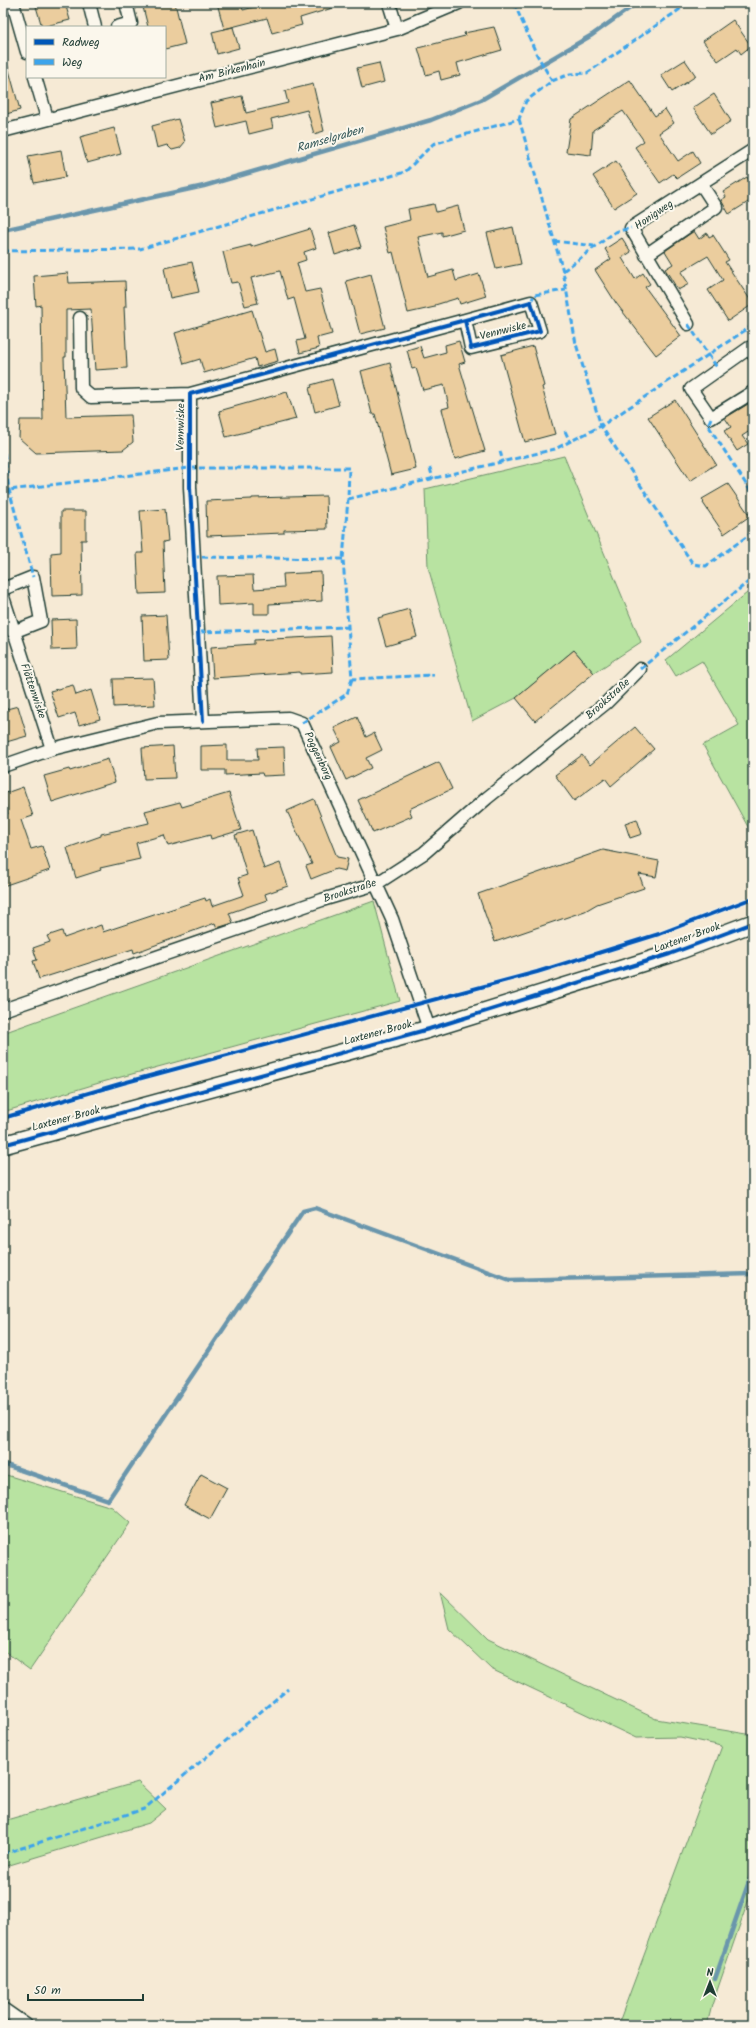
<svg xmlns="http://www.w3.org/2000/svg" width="756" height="2028" viewBox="0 0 756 2028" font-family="Kalam,sans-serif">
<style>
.green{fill:#b8e3a1;stroke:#6c906a}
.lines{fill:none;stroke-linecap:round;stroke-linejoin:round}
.stream{stroke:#6b96ac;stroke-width:4.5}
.building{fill:#ebcd9e;stroke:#1f3d34}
.street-casing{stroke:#1f3d34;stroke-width:15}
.secondary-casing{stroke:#1f3d34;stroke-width:20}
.street{stroke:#fbf7ec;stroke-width:12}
.secondary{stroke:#fbf7ec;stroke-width:17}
.quiet{stroke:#3da4eb;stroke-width:3;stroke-dasharray:6 3;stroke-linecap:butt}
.cycleway-casing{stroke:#fbf7ec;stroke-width:6}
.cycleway{stroke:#0057b8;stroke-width:4}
.labels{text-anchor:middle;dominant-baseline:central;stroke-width:4;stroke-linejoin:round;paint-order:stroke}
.street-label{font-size:11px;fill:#1f3d34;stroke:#fbf7ec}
.water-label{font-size:12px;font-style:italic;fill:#385b5c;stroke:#fbf7ec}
</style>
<rect width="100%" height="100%" fill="#f6ead5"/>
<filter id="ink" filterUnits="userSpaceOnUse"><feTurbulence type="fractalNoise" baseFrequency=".025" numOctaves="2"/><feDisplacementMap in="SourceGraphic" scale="8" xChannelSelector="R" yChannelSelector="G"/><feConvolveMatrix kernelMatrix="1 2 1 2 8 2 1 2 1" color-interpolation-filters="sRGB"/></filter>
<g filter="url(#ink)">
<path class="green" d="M564,456L641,642L594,673L574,650L516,698L472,721L428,567L425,489Z
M753,588V836L703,745L739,725L702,661L676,676L666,660Z
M374,901L400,1001L99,1083L3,1112V1033Z
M3,1474L112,1507L130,1523L30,1670L3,1650Z
M440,1592L488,1639L656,1719L753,1735V1887L712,2005L707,2025H618L722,1746L680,1737L636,1738L491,1669L449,1629Z
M138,1782L166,1809L149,1823L3,1867V1821Z"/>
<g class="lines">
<path class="stream" d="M3,230L204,186L431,120L481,100L592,35L637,3
M3,1464L108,1500L303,1211L315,1208L510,1280L753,1274
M715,1979L753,1870"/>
</g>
<path class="building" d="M35,3H65L70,20L42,27Z
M142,3H175L185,44L165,49V27H148Z
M217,3H241L243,10L269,3H339V6L300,18L302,25L272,33L267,18L224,29Z
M733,20L751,46L741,54L737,48L718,61L703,41Z
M233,27L239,48L217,54L212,32Z
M494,27L502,50L457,63L460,75L441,80L439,71L426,75L418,48L465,36L464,33Z
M685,60L696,76L672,92L661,75Z
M7,63L20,110L3,115V64Z
M379,63L384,82L362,88L357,68Z
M630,80L655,116L665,109L674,123L659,133L678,161L693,151L700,163L677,178L673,174L660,183L635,147L644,141L623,111L593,130L591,155L566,152L571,119Z
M313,84L324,131L314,134L307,110L271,119L273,128L249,134L246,121L217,128L211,103L242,96L246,113L288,103L285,91Z
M714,94L731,121L711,134L693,108Z
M178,119L185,142L180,148L172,150L167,145L157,148L152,126Z
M114,128L121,154L87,163L80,137Z
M61,150L66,177L34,183L28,156Z
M616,161L637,193L614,208L593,176Z
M747,177L753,186V199L729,214L721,200L726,197L723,192Z
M434,204L436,212L458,206L464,230L442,236V232L418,237L428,277L453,270L456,281L479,274L486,296L460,304L458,298L435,305V307L408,313L393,252L390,253L383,227L410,220L408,209Z
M354,225L361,247L335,255L329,233Z
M513,227L521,264L496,269L487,233Z
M310,229L316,248L304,252L306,260L297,263L305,292L320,289L332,334L317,338L319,348L300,353L297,341L305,339L294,298L288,300L280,271L251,278L258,303L245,306L238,282L231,283L223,252L251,245V247Z
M694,231L699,239L707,233L709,237L713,235L729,260L725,262L753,304L728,321L708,290L723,280L708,256L681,272L689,284L678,290L665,269L673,264L665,251Z
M622,238L631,252L622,258L635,279L643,273L650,284L645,287L681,336L656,355L616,303L595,270L611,259L605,249Z
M192,262L199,292L170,298L164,268Z
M68,273L69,283L125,281L126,307H124L127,368L95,370L91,309L66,310V357H64L66,417L131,415L133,442L123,450L36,453L19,438L20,420H43L41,305L36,306L34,276Z
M371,274L385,328L360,334L346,281Z
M252,310L265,352L275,349L278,361L257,367L255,358L204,373L200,359L184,364L175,333Z
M459,341L465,362L459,364L485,451L455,459L442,409L449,407L444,385L423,390L416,368L412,369L407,350L420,346L424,358L446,352L445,345Z
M533,346L544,386L542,387L555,434L525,442L501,355Z
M390,363L416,469L391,475L375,414H372L361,371Z
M332,379L339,405L315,412L309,388L312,387L311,385Z
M287,392L296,419L226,437L219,411Z
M675,400L716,464L690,481L648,417Z
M753,401V429L742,436L748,444L737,451L724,431L731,427L725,418Z
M728,484L750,516L724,534L703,503L704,502L702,499Z
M326,496L327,529L284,530V533L207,536L206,501L252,499V498Z
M165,509L168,541L163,542L165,593L139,594L137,553H143L140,511Z
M61,511H86V540H81L82,595L52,596L51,553L61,552Z
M321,572L322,601L269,604V614H254V603L218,605L217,576L253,575L254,589L284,587L283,574Z
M409,609L417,637L386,646L378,618Z
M166,615L169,660L144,661L142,616Z
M76,619L77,649L52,650L51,620Z
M331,636L333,672L300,674V672L213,678L211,647L254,644V640Z
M574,650L594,673L535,721L516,698Z
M153,678L155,705L114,707L113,679Z
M73,685L76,695L91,690L100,719L79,725L75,713L59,718L50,691Z
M18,706L27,736L3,743V710Z
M357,717L366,737L374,733L382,750L366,758L371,768L346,780L331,747L341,742L334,728Z
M635,727L654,749L611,786L605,778L574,801L555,775L582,755L590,765Z
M227,745V760H258L257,748L284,747L285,775L263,776L262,773L225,775V770H201V746Z
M173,746L175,778L144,779L142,748Z
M108,759L115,782L52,802L44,776L69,769L70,771Z
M439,762L452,789L409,809L412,816L373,833L358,800Z
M23,787L33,816L21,820L31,849L42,846L50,870L3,886V814H8L3,794Z
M229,793L241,830L211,839L210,835L168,846L164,835L136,843L140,859L100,868L101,870L76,878L67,848L101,836V834L149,823L145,811L180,802L182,807Z
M314,799L337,857L348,859L345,871L336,869L311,879L306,866L312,864L287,811Z
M637,819L642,834L630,838L625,823Z
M252,830L264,869L280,863L288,886L265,894L267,900L229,913L233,923L217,928L215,923L134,953L133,949L39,979L33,961L37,960L33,948L50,942L47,936L62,931L64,938L101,925L103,932L205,898L206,901L210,899L212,906L244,895L238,878L247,875L235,835Z
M603,850L659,861L656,877L639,874L644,888L597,904L585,911L495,942L478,894Z
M201,1474L227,1488L210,1519L184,1505Z"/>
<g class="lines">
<g class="street-casing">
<path id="street" d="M13,3L27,52
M89,3L95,27
M389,3L397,29
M117,27L131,23L126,3
M35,77L47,118
M3,131L397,29L459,3
M646,255L716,207L701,184
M80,318L81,388L91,397L190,394
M688,324L631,228L753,150
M753,354L749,348L691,389L711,418L753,392
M3,589L33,577L41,621L13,632
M3,597L52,749
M203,721L190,487V394L465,320L471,348L540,331L531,302L465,320
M3,766L52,749L158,723L288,718L302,723L392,919L429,1029
M3,1010L322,900L376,884L424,853L487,798L606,703L640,669
M3,2009L26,2025"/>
</g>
<g class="secondary-casing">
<path id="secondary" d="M3,1145L429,1029L670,954L753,923"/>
</g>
<use href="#street" class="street"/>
<use href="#secondary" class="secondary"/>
<path class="quiet" d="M514,3L536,53L552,81
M519,119L563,271L576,344L601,426L693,564L706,566L753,532
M554,241L594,246
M3,251L140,249L405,172L433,144L519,119L526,101L552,81L570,74L587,73L689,3
M563,271L615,232L631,228
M531,302L534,295L566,290
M688,324L718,369
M711,418L708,425L753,495
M565,431L570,442
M3,444L9,490L33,577
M500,451L503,462
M430,468L433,479
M3,493L9,490L189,468H349L348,499L343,559L352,679L434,675
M348,499L555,449L601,426L753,325
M193,557L343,559
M199,632L348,627
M640,669L753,578
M302,723L347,694L352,679
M3,1854L144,1809L288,1689"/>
<g class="cycleway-casing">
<path id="cycleway" d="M203,721L190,487V394L465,320L471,348L540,331L531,302L465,320
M3,1118L123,1083L537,972L659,934L753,898
M3,1145L429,1029L670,954L753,923"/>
</g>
<use href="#cycleway" class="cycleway"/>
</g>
</g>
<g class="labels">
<g class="street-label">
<text transform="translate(232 71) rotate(-14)">Am Birkenhain</text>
<text transform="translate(654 215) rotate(-34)">Honigweg</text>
<text transform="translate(503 331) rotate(-14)">Vennwiske</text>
<text transform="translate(181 427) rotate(-89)">Vennwiske</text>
<text transform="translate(33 691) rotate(71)">Flöttenwiske</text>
<text transform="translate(608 699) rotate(-42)">Brookstraße</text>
<text transform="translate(318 756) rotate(65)">Poggenborg</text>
<text transform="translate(350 891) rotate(-18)">Brookstraße</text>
<text transform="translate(687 938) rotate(-20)">Laxtener Brook</text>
<text transform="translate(378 1033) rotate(-15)">Laxtener Brook</text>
<text transform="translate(66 1119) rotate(-15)">Laxtener Brook</text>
</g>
<g class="water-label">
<text transform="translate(330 139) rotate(-16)">Ramselgraben</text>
</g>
</g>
<rect width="756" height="2028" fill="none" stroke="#fbf7ec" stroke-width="16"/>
<rect x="8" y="8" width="740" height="2012" fill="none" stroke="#1f3d34" stroke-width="1.5" filter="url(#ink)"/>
<rect x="26" y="26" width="140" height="52" fill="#fbf7ec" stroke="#a3ada2"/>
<rect x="34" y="39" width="20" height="6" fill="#0057b8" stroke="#a3ada2"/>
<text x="62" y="46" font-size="12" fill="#1f3d34">Radweg</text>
<rect x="34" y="59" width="20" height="6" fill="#3da4eb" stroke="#a3ada2"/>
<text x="62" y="66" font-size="12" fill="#1f3d34">Weg</text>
<g transform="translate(710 1982)" stroke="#fbf7ec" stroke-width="3" paint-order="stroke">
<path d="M0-3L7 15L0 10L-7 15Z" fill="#1f3d34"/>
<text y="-6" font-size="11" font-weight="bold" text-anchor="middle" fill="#1f3d34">N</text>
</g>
<path d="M28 1994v6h115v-6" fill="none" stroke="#1f3d34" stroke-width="2"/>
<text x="34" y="1994" font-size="12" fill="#1f3d34" stroke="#fbf7ec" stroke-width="3" paint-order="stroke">50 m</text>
</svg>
